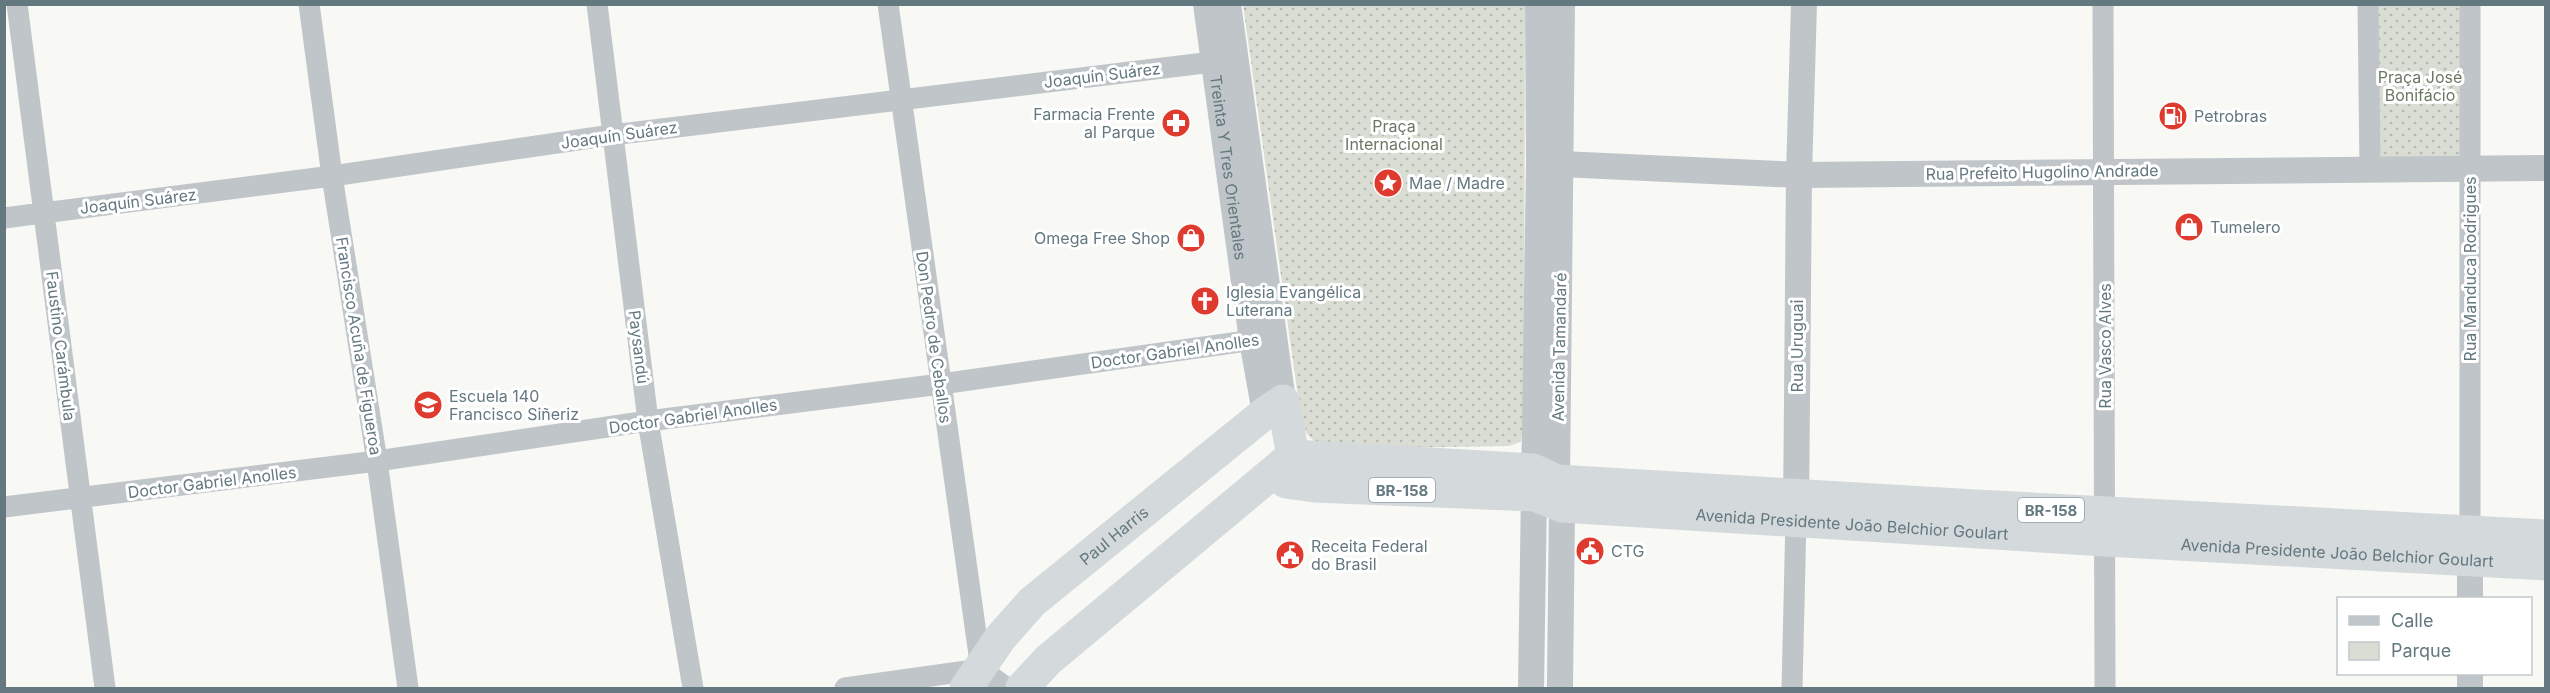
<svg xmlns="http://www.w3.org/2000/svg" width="2550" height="693" viewBox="0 0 2550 693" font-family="Inter,sans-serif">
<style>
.green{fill:url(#green-dots)}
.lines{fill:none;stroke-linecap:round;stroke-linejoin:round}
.minor{stroke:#bfc5c8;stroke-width:21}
.tertiary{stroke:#bfc5c8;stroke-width:26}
.trunk{stroke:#d4d9dc;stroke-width:33}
.labels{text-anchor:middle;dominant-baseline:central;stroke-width:6;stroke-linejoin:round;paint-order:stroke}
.shield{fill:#fff;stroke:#92a0a6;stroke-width:1.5}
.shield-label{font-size:15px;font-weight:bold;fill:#647880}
.street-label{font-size:16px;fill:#647880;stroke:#fff}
.park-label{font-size:16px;fill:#6a7862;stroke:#fff}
.poi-label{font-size:16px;fill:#647880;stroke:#fff;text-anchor:start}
</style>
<defs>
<pattern id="green-dots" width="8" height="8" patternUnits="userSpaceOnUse" patternTransform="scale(1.5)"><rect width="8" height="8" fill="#d9ddd4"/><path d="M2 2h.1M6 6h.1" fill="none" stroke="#b4b8b1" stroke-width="1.8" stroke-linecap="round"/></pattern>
</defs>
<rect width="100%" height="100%" fill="#f8f8f5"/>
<path class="green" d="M1243,5H1525L1524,431L1520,442L1509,446L1322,449L1307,434L1301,418Z
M2368,5H2470V168L2370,170Z"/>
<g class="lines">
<path class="minor" d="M17,4L105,688
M309,4L332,176L377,461L408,688
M597,4L648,421L693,688
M888,4L981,669
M2103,4L2105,688
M2368,4L2370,170
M4,218L332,176L612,135L1229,60
M4,507L377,461L648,421L941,384L1268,338
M2470,544V4
M981,669L1007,688
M845,688L981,669
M1792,688L1796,519"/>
<g class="tertiary">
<path id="s1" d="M1206,4L1252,340L1265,413"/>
<path d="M1228,4L1283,401"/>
<path d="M1539,163L1799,175L2546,168"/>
<path d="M1796,513L1799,175L1804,4"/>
<path d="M2470,561V598"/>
<path d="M2470,674V688"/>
<path d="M1531,688L1539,163L1538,4"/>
<path d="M1560,688L1562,506L1557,481L1562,4"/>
</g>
<g class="trunk">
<path d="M1293,456L1533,470L1557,481L1975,506L2546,536"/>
<path id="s2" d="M1273,473L1286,482L1314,486L1535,495L1562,506L2105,540L2546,564"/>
<path id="s3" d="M966,688L1001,637L1032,602L1265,413L1283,401L1293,456"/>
<path d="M1022,688L1048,660L1289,459"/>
</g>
</g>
<defs>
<g id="fuel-disc" transform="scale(1.5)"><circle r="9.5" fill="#df3a2e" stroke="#fff"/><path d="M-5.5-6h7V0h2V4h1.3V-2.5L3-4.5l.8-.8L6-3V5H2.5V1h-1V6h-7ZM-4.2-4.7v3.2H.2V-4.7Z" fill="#fff"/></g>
<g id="pharmacy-disc" transform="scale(1.5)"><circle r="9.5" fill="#df3a2e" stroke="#fff"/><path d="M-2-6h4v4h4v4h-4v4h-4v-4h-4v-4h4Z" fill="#fff"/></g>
<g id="sight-disc" transform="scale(1.5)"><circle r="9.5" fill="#df3a2e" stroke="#fff"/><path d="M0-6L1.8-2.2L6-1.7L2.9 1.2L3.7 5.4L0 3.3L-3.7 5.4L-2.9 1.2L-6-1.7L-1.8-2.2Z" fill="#fff"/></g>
<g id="shop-disc" transform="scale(1.5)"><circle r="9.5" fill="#df3a2e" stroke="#fff"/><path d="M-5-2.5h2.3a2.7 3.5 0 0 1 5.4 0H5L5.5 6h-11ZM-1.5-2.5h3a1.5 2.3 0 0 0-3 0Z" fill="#fff"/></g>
<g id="church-disc" transform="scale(1.5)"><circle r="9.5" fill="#df3a2e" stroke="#fff"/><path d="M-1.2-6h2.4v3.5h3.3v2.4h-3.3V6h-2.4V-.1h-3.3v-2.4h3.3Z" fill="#fff"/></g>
<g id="school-disc" transform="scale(1.5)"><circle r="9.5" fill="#df3a2e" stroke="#fff"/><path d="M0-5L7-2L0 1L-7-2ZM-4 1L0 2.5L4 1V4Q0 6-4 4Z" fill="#fff"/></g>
<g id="civic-disc" transform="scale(1.5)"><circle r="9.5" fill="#df3a2e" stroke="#fff"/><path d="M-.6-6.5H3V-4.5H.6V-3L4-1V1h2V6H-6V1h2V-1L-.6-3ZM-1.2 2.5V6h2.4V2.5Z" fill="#fff"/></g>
</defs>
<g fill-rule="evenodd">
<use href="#fuel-disc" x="2173" y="116"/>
<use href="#pharmacy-disc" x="1176" y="123"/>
<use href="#sight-disc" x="1388" y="183"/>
<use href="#shop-disc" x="2189" y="227"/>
<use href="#shop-disc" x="1191" y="238"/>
<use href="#church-disc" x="1205" y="301"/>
<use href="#school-disc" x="428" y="405"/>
<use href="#civic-disc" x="1590" y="551"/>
<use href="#civic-disc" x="1290" y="555"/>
</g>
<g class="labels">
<g class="shield">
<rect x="1369" y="478" width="66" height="24" rx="4.5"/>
<rect x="2018" y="498" width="66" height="24" rx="4.5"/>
</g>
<g class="shield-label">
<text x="1402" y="490">BR-158</text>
<text x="2051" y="510">BR-158</text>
</g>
<g class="street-label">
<text transform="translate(1102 75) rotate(-7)">Joaquín Suárez</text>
<text transform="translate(619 135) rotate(-8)">Joaquín Suárez</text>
<text stroke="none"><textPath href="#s1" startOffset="165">Treinta Y Tres Orientales</textPath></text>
<text transform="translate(2042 172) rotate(-1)">Rua Prefeito Hugolino Andrade</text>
<text transform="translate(138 201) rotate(-7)">Joaquín Suárez</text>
<text transform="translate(2470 269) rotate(-90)">Rua Manduca Rodrigues</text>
<text transform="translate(934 337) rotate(82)">Don Pedro de Ceballos</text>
<text transform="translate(61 346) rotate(83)">Faustino Carámbula</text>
<text transform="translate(359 346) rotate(81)">Francisco Acuña de Figueroa</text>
<text transform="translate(1797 346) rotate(-90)">Rua Uruguai</text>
<text transform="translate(2105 346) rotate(-90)">Rua Vasco Alves</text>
<text transform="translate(639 347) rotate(83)">Paysandú</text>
<text transform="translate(1559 347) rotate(-89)">Avenida Tamandaré</text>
<text transform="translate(1175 351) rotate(-8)">Doctor Gabriel Anolles</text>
<text transform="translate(693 416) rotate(-8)">Doctor Gabriel Anolles</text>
<text transform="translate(212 482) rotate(-7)">Doctor Gabriel Anolles</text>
<text stroke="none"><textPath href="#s2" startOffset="585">Avenida Presidente João Belchior Goulart</textPath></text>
<text stroke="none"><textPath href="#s3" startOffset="214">Paul Harris</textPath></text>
<text stroke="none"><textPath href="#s2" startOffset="1071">Avenida Presidente João Belchior Goulart</textPath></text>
</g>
<g class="park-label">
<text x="2420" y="77">Praça José<tspan x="2420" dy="18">Bonifácio</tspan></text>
<text x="1394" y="126">Praça<tspan x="1394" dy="18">Internacional</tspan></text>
</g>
<g class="poi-label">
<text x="1155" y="114" text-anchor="end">Farmacia Frente<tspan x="1155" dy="18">al Parque</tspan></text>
<text x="2194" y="116">Petrobras</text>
<text x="1409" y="183">Mae / Madre</text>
<text x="2210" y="227">Tumelero</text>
<text x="1170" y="238" text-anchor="end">Omega Free Shop</text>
<text x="1226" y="292">Iglesia Evangélica<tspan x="1226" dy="18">Luterana</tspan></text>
<text x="449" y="396">Escuela 140<tspan x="449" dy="18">Francisco Siñeriz</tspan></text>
<text x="1311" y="546">Receita Federal<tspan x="1311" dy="18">do Brasil</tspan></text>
<text x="1611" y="551">CTG</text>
</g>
</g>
<rect width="2550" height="693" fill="none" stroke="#647880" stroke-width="12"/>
<rect x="2337" y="597" width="195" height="78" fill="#ffffff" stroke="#c1c9cc" stroke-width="1.5"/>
<rect x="2349" y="616" width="30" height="9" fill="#bfc5c8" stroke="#c1c9cc" stroke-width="1.5"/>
<text x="2391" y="627" font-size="18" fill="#647880">Calle</text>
<rect x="2349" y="642" width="30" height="18" fill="#d9ddd4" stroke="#c1c9cc" stroke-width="1.5"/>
<text x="2391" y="657" font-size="18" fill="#647880">Parque</text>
</svg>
